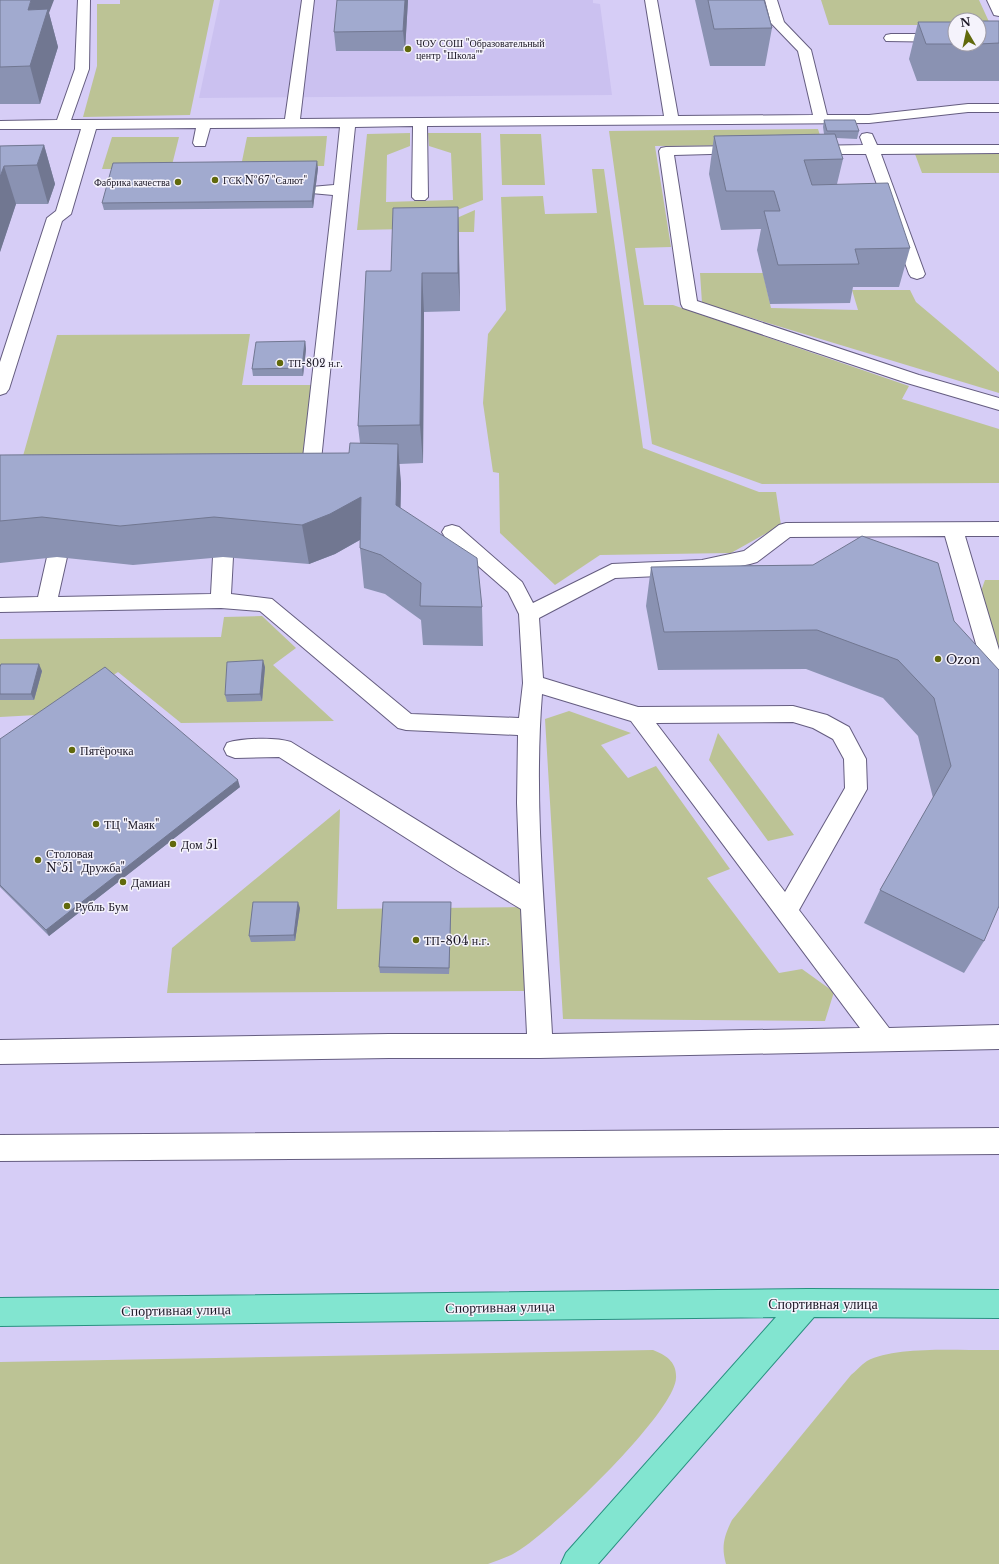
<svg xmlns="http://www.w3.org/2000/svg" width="999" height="1564" viewBox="0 0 999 1564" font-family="'Libre Baskerville',serif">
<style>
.built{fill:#cbc1f0}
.green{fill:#bcc395}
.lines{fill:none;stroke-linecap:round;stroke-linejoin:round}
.minor-casing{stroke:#655d80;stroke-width:2}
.major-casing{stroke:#289180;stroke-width:2}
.minor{fill:#fff;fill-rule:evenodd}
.major{fill:#82e5d0;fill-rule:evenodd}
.wall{fill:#8a92b2}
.shaded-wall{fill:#717791}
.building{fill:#a1aacf;stroke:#717791}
.poi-dot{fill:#61690c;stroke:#f5f3fc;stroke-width:1.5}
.labels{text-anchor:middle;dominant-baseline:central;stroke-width:3;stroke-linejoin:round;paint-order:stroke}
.far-poi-label{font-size:10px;fill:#1b1725;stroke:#f5f3fc;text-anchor:start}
.poi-label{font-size:12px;fill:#1b1725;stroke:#f5f3fc;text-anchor:start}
.near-street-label{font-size:14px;fill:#1b1725;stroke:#f5f3fc}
</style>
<rect width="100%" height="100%" fill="#d6cdf6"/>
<path class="built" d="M220,0H593V3L600,4L612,95L199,98Z"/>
<path class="green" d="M120,0H214L190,115L83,117L97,66V4H120Z
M821,0H979L990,24L979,25V20H955V25H829Z
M818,129L823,145L655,146L671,247L635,248L644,305H673L909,386L902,399L999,429V483L762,484L652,444L609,131Z
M410,133V146L387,155L386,202L453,200L451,153L429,146L428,133H481L483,200L408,229L357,230L367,134Z
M500,134H541L545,185H502Z
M327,136L324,166H241L247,137Z
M112,137H179L171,169H102Z
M999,153V173H922L915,154Z
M592,169H604L643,448L759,492H776L781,525L731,553L600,555L555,585L500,533L499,473L493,472L483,403L488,334L506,310L501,197L543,196L545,214L597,213Z
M475,210L474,232H425Z
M700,273H763L771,308L858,310L852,290H910L916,302L999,372V393L702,303Z
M250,334L242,385H311L303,453L23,456L57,335Z
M985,580H999V669L976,605Z
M262,616L296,648L273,665L334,721L181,723L118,672L55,714L0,717V639L221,637L224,617Z
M569,711L631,733L601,745L628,778L656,766L730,869L707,878L779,973L802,969L834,992L825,1021L563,1019L545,719Z
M718,733L794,835L768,841L709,760Z
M340,809L337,909L523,907L526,991L167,993L172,948Z
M653,1350C666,1355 677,1362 676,1378C675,1413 546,1537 513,1554C505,1558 496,1561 488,1564H0V1362Z
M999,1350V1564H726C721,1547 724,1536 732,1520L851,1375C856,1371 861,1365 867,1361C896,1345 965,1351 999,1350Z"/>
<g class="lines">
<g class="minor-casing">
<path id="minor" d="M78,0H90L89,69L71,120L285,119L302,0H314L300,119L664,116L645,0H657L678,116L813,115L798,51L771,23L765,0H777L784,22L811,50L827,115H869L968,104H999V112H968L869,123L427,126L428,197L425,200H415L412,197L413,126L355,127L319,480L317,484L310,486L300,484L298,480L301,475L333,195L311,193L308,190L311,187L334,185L340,127L210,128L205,146H195L193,143L196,128L96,129L71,214L62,221L9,389L6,393L0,395V362L47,218L56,211L81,129H0V121L57,120L75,69Z
M987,0H999V16L994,15Z
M891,34H955V42L886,41L884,38L886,35Z
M867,133L872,134L877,145H999V153L881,154L925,274L923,277L917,279L911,277L909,274L866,154H810L805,153L803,150L805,147L810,146L863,145L860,137L862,134Z
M742,146L747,147L749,150L747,153L674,155L697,301L919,375L999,398V410L907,383L683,308L681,304L659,151L661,148L666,147Z
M999,522V536H965L999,650V673L992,671L978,651L945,536L790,537L757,562L750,564L702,574L615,578L539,618L543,678L638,707L793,706L827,715L849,727L866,759L867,789L799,910L889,1028L999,1025V1049L540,1058H389L0,1064V1040L389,1034H527L521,909L458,871L279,757L235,758L227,755L224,749L227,743C242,738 276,737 291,742L520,884L517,803L518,735L406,730L398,728L260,611L221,608L0,612V598L38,597L47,557L50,552L57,550L64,552L67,557L58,597L211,594L213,557L216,552L223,550L230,552L233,557L231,594L272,599L411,714L519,718L523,683L519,614L508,592L445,537L442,532L445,527L452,525L459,527L522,582L533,603L612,564L702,560L744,551L779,525L786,523ZM542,694L631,721L860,1028L552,1034C546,921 533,807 542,694ZM793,722L813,728L833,739L844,759L845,788L785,892L656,723Z
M999,1128V1154L0,1161V1135Z"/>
</g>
<g class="major-casing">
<path id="major" d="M808,1289L999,1290V1318L814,1317L598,1564H561L566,1553L776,1317L0,1326V1298Z"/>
</g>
<use href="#minor" class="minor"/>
<use href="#major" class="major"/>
</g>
<path class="wall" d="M0,0L49,13L58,47L40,104H0Z
M408,0L405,51H336L334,32Z
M695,0H764L772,28L765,66H710Z
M979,21H999V81H917L909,59L918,22H955V44H979Z
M824,120L859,131L857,139L836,138L843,159L837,184L910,248L899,287H853L850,303L770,304L757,250L761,229L721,230L709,174L714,136L824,134L823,127Z
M44,145L55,184L48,204H16L0,252V146Z
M318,168L313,208L104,210L102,203Z
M458,207L460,311L424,312L423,463L399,464L401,484L400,508L482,607L483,646L423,645L421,620L385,594L364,588L360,548V540L335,554L309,564L223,557L133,565L57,557L0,563V455L349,453L360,443L358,426L391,271Z
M305,341L306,349L303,376H253L252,369Z
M938,563L984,941L964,973L864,923L880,890L933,798L918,736L883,698L806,669L658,670L646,606L651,567L813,565Z
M0,667L42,671L34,700H0Z
M265,667L262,701L227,702L225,695Z
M0,739L240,787L49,936L0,887Z
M300,908L295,941L251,942L249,936Z
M451,908L449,974L380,973L379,967Z"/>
<path class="shaded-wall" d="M31,0H54L49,13L58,47L40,104L30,66L28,10Z
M405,0H408L405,51L403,31Z
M44,145L55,184L48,204L37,165Z
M317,161L318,168L313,208L312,201Z
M4,166L16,204L0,252V177Z
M458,207L459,245L460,311L458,273Z
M422,273L424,312L423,463L420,425Z
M305,341L306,349L303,376L302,368Z
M398,444L401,484L400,545L396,505Z
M361,497L365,537L335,554L309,564L302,525Z
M263,660L265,667L262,701L260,694Z
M39,664L42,671L34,700L31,694Z
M238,780L240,787L49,936L46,930Z
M298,902L300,908L295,941L294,935Z
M451,902V908L449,974V968Z"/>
<path class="building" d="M0,0H31L28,10L48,9L30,66L0,67Z
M337,0H405L403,31L334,32Z
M708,0H764L772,28L714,29Z
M979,21H999V43L979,44Z
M918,22H955V44H926Z
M824,120H855L859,131H827Z
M835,134L843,159L804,160L812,185L888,183L910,248L855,249L859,264L778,265L764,211H780L774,191H726L714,136Z
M44,145L37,165L4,166L0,177V146Z
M317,161L312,201L102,203L113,163Z
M458,207V273H422L420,425L358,426L366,271H391L393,208Z
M305,341L302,368L252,369L256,342Z
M350,443L398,444L396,505L477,558L482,607L420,606L421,583L381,555L360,548L361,497L330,514L302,525L214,517L120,526L42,517L0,521V455L349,453Z
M862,536L938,563L954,621L999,670V906L984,941L880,890L951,766L934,698L898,660L817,630L664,632L651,567L813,565Z
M263,660L260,694L225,695L227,662Z
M1,664H39L31,694H0V667Z
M105,667L238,780L46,930L0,885V739Z
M253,902H298L294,935L249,936Z
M383,902H451L449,968L379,967Z"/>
<g class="poi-dot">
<circle cx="408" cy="49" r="4"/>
<circle cx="215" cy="180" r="4"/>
<circle cx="178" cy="182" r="4"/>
<circle cx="280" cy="363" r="4"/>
<circle cx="938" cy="659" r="4"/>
<circle cx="72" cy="750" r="4"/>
<circle cx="96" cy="824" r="4"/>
<circle cx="173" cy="844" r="4"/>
<circle cx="38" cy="860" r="4"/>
<circle cx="123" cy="882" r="4"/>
<circle cx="67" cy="906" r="4"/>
<circle cx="416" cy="940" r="4"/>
</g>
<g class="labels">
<g class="far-poi-label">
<text x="416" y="43">ЧОУ СОШ "Образовательный<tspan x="416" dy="12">центр "Школа""</tspan></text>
<text x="223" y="180">ГСК №67 "Салют"</text>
<text x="170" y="182" text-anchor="end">Фабрика качества</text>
<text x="288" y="363">ТП-802 н.г.</text>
</g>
<g class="poi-label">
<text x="946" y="659">Ozon</text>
<text x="80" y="750">Пятёрочка</text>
<text x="104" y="824">ТЦ "Маяк"</text>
<text x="181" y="844">Дом 51</text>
<text x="46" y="853">Столовая<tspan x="46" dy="14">№51 "Дружба"</tspan></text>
<text x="131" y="882">Дамиан</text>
<text x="75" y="906">Рубль Бум</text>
<text x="424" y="940">ТП-804 н.г.</text>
</g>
<g class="near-street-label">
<text x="823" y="1304">Спортивная улица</text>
<text transform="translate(500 1307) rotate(-1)">Спортивная улица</text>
<text transform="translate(176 1310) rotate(-1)">Спортивная улица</text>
</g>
</g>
<g transform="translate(967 32) rotate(351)"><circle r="19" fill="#f5f3fc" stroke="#9e9ba6"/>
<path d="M0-3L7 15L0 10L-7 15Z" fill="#61690c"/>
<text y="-6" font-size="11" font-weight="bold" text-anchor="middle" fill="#1b1725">N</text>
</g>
</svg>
